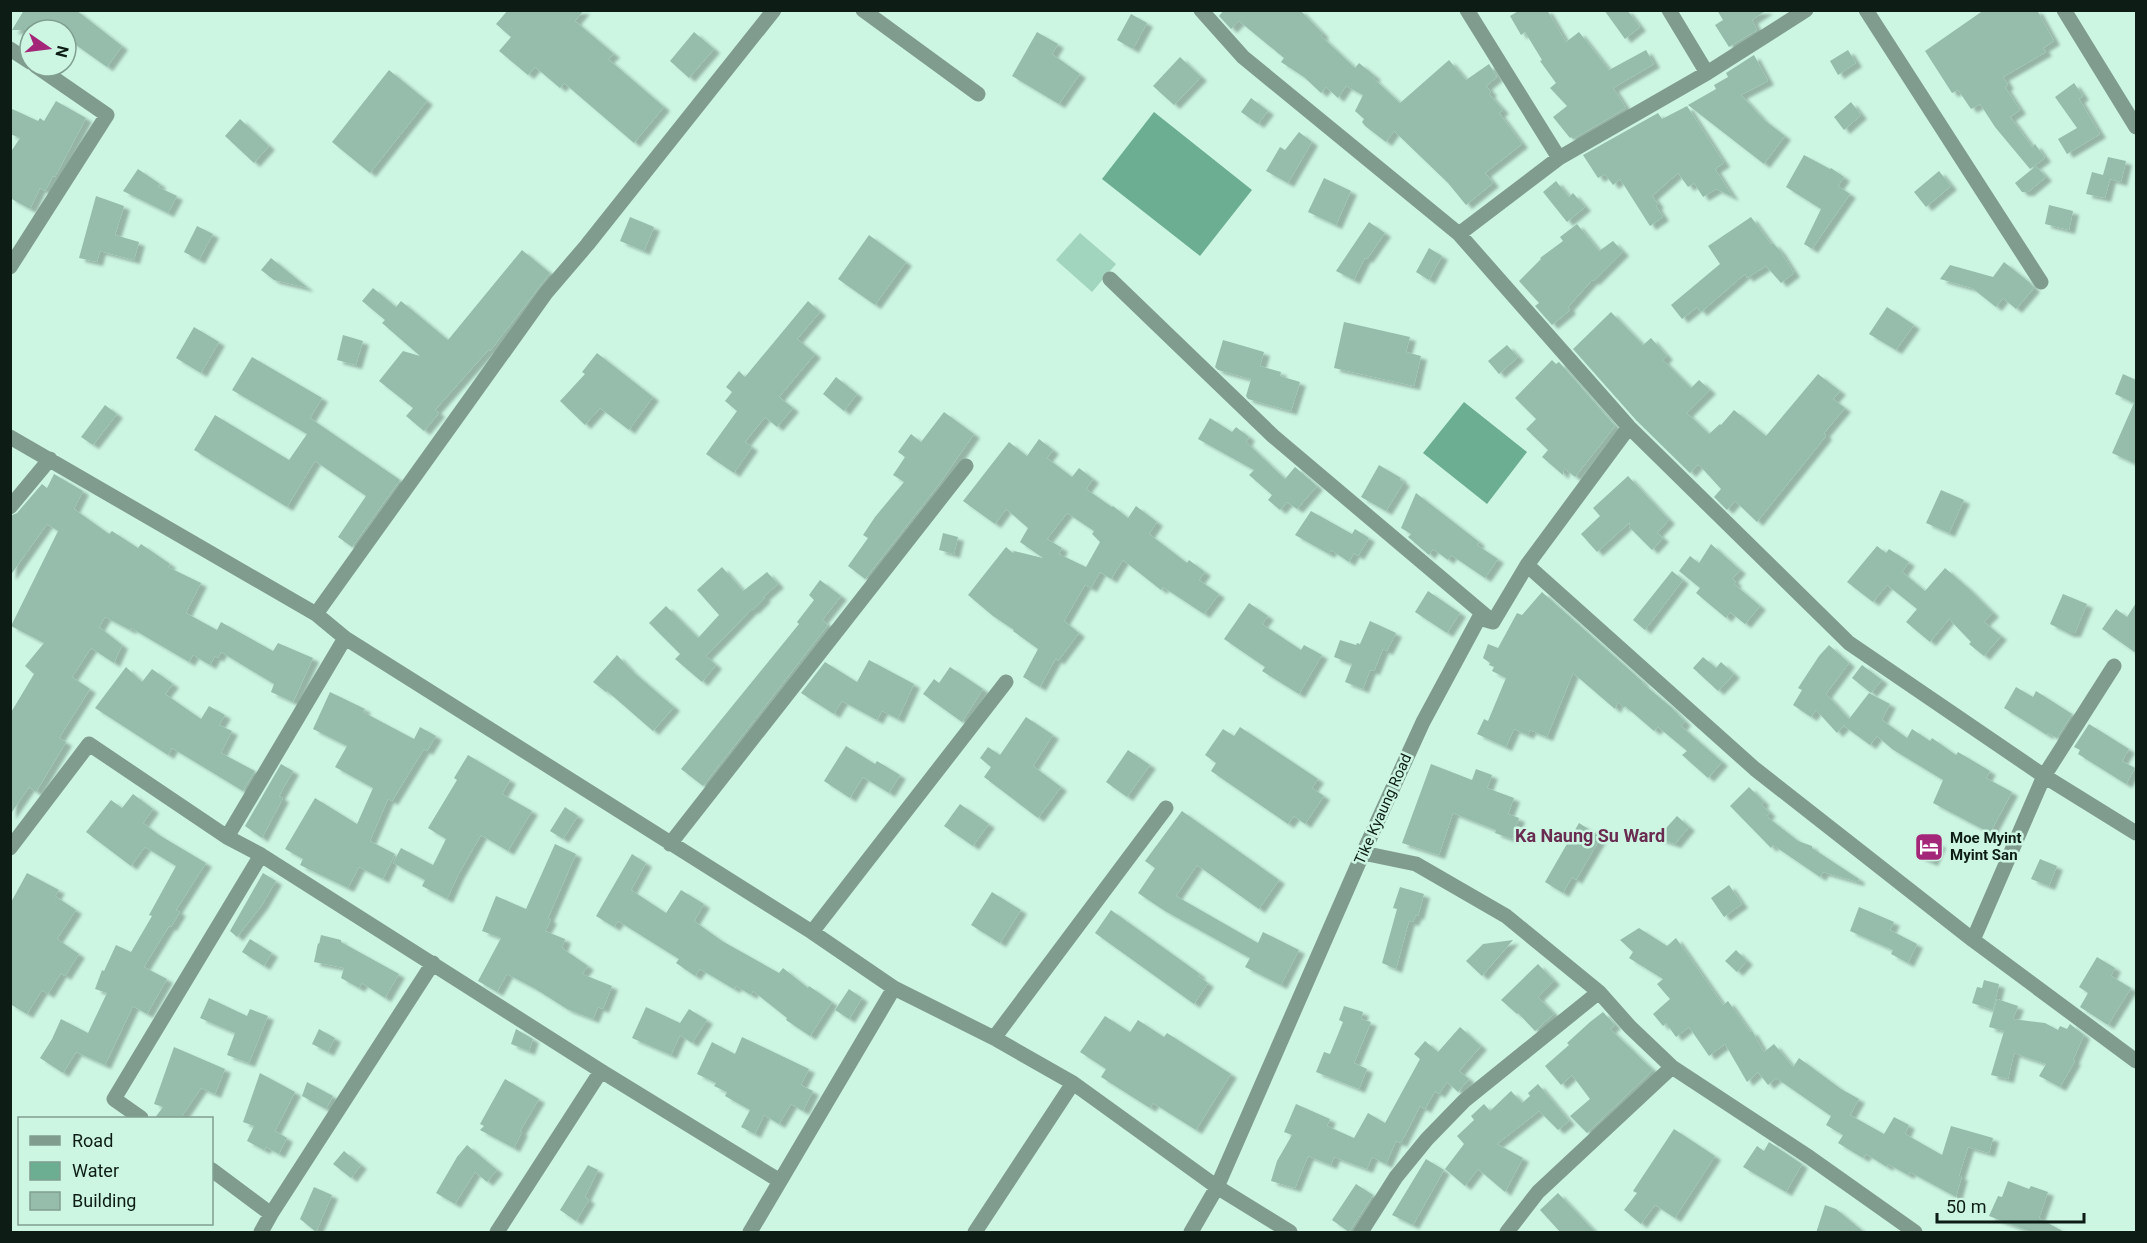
<svg xmlns="http://www.w3.org/2000/svg" width="2147" height="1243" viewBox="0 0 2147 1243" font-family="Roboto,sans-serif">
<style>
.green{fill:#a2d5be}
.water{fill:#6bae92}
.building{fill:#96bdac;fill-rule:evenodd;filter:url(#shadow)}
.lines{fill:none;stroke-linecap:round;stroke-linejoin:round}
.minor{stroke:#809c8f;stroke-width:15}
.labels{text-anchor:middle;dominant-baseline:central;stroke-width:5;stroke-linejoin:round;paint-order:stroke}
.street-label{font-size:15px;fill:#0d1d16;stroke:#ccf5e2}
.poi-label{font-size:15px;font-weight:bold;fill:#0d1d16;stroke:#ccf5e2;text-anchor:start}
.quarter-label{font-size:18px;font-weight:bold;fill:#692b50;stroke:#ccf5e2}
</style>
<defs>
<filter id="shadow"><feDropShadow dx="6" dy="4" stdDeviation="1.5" flood-color="#0004"/></filter>
</defs>
<rect width="100%" height="100%" fill="#ccf5e2"/>
<path class="green" d="M1080,233L1116,264L1092,292L1056,260Z"/>
<path class="water" d="M1154,112L1252,190L1200,256L1102,179Z
M1464,402L1527,452L1487,504L1423,453Z"/>
<path class="building" d="M24,10H76L122,46L107,67L66,38V30H12Z
M508,10H584L575,21L614,54L608,59L664,107L634,143L564,83L560,88L535,67L528,75L499,51L511,37L496,24Z
M1224,10H1300L1323,34L1321,36L1355,68L1359,63L1375,76L1373,78L1400,103L1449,60L1466,80L1489,64L1497,77L1486,86L1491,92L1489,94L1503,110L1499,113L1522,144L1485,173L1493,183L1466,205L1448,183L1394,131L1386,142L1365,126L1362,122L1364,119L1355,111L1363,95L1346,86L1338,98L1326,87L1321,93L1304,77L1281,62L1284,58L1239,21L1231,29L1219,16Z
M1520,10H1547L1566,42L1579,32L1609,70L1646,50L1654,64L1613,88L1626,108L1573,139L1571,137L1570,138L1553,117L1567,106L1550,88L1556,83L1540,61L1542,60L1525,32L1521,35L1510,16Z
M1604,10H1627L1640,27L1625,39Z
M1717,10H1767L1752,20L1757,30L1729,47L1715,25L1723,20Z
M1984,10H2037L2054,41L2043,48L2046,52L2003,77L2008,85L2005,87L2020,110L2010,117L2032,147L2035,144L2045,158L2030,169L1995,127L1980,104L1971,109L1958,90L1952,93L1925,51Z
M1131,14L1147,23L1133,49L1117,40Z
M694,32L714,49L689,78L670,61Z
M1037,32L1058,44L1052,54L1080,74L1059,104L1012,76Z
M1848,50L1856,63L1838,75L1830,61Z
M1754,55L1768,81L1741,95L1763,119L1785,136L1764,164L1688,105L1716,89L1714,85L1728,77L1726,73Z
M1180,57L1201,77L1174,105L1153,86Z
M389,70L427,101L370,173L332,142Z
M2074,83L2083,96L2079,99L2100,134L2067,154L2058,139L2077,128L2055,97Z
M1251,98L1268,111L1258,124L1241,112Z
M56,101L86,118L55,177L53,176L45,191L40,188L30,209L10,198V153L20,138L10,134V108L38,121L40,118L44,121Z
M1851,102L1861,115L1844,130L1834,117Z
M1687,106L1724,163L1715,169L1733,197L1716,189L1703,197L1694,183L1688,187L1678,173L1652,196L1658,204L1656,206L1663,217L1650,226L1620,179L1613,185L1605,174L1598,178L1583,155L1658,113L1662,119Z
M240,119L269,146L254,163L225,136Z
M1299,132L1312,142L1288,183L1266,171L1280,147L1285,150Z
M1804,155L1830,169L1831,168L1844,177L1838,186L1850,194L1812,249L1804,244L1821,209L1786,187Z
M2108,157L2126,161L2121,182L2110,179L2105,198L2086,194L2092,172L2103,175Z
M2036,166L2046,177L2028,192H2022L2015,183Z
M138,169L160,184L158,187L177,196L168,213L123,191Z
M1939,171L1951,186L1926,207L1914,192Z
M1324,178L1351,191L1336,225L1308,212Z
M1556,181L1569,197L1573,193L1585,207L1567,222L1543,192Z
M96,196L124,206L115,235L139,242L134,260L100,251L97,262L79,258Z
M2049,205L2073,211L2069,230L2045,224Z
M630,217L654,227L644,251L620,241Z
M1751,217L1771,244L1773,243L1780,251L1794,273L1781,283L1766,266L1747,278L1745,274L1701,312L1697,307L1682,319L1671,305L1720,264L1708,246Z
M1369,222L1385,233L1367,259L1365,258L1354,280L1336,271Z
M1577,224L1599,251L1613,241L1623,252L1594,281L1592,280L1568,307L1570,310L1552,325L1535,306L1539,303L1519,281L1541,259L1540,258L1563,241L1560,237Z
M197,226L213,234L199,260L184,252Z
M869,235L906,262L875,305L838,279Z
M1429,248L1442,256L1429,280L1416,272Z
M522,250L550,273L490,351L489,349L435,410L439,413L424,431L406,416L413,408L379,381L403,351L420,356L382,323L385,320L362,301L373,288L396,307L401,301L448,340Z
M271,258L308,288L274,280L261,270Z
M2004,262L2029,282L2034,288L2016,309L2003,298L1996,307L1972,288L1940,279L1950,265L1993,277Z
M808,301L820,312L797,339L815,354L779,397L793,408L777,427L765,417L745,442L752,447L734,473L706,454L737,411L725,401L732,392L726,387L739,371L745,377Z
M1887,307L1914,325L1896,350L1869,334Z
M1611,312L1643,345L1651,338L1667,356L1663,360L1691,388L1699,380L1710,390L1687,413L1709,434L1720,424L1721,425L1734,410L1766,436L1818,374L1840,391L1833,399L1845,408L1824,433L1826,436L1757,522L1735,501L1727,510L1714,497L1721,489L1700,466L1697,465L1690,473L1636,420L1573,349Z
M1344,322L1410,337L1406,352L1421,356L1414,386L1334,368Z
M194,327L219,342L201,373L176,358Z
M343,335L363,341L356,365L337,360Z
M1223,340L1264,352L1260,366L1281,372L1280,376L1300,382L1291,411L1248,399L1246,396L1251,379L1218,370L1215,367Z
M1507,345L1518,357L1499,374L1488,361Z
M597,353L653,397L629,430L600,408L585,425L560,401L585,374L582,372Z
M252,357L322,398L310,418L400,480L352,547L338,537L366,496L315,461L287,507L194,450L215,415L289,460L307,434L232,390Z
M1552,360L1556,364L1559,362L1615,426L1575,477L1564,468L1563,475L1542,457L1548,450L1526,429L1536,419L1515,398Z
M2123,374L2136,380V464L2112,453L2134,403L2115,394Z
M836,377L857,394L844,411L823,394Z
M105,405L117,414L93,445L81,437Z
M944,412L974,434L940,483L865,579L848,566L868,538L863,535L875,517L904,482L893,475L905,457L898,452L911,434L921,442Z
M1210,418L1232,432L1236,427L1249,437L1246,442L1285,479L1295,467L1317,486L1297,509L1287,502L1280,510L1268,500L1272,495L1249,475L1254,470L1198,439Z
M1039,439L1053,450L1047,458L1072,477L1079,468L1093,479L1086,489L1112,507L1113,506L1128,518L1136,506L1157,522L1149,534L1187,563L1189,560L1205,572L1199,580L1219,594L1204,614L1163,587L1161,590L1123,560L1111,579L1100,572L1091,588L1085,585L1064,621L1079,633L1058,661L1056,658L1040,687L1023,677L1038,649L1013,631L1014,630L993,616L968,595L1006,547L1013,553L1014,551L1043,558L1020,542L1028,528L1006,509L995,524L963,501L1009,442L1027,456ZM1067,513L1094,531L1092,534L1100,542L1086,567L1059,554L1062,548L1047,539Z
M1379,465L1401,478L1400,480L1404,482L1386,511L1361,497Z
M54,474L83,491L74,509L109,534L112,531L138,548L141,544L170,564L168,567L201,583L186,613L217,630L221,622L273,651L278,643L313,658L293,702L271,692L274,684L221,652L218,658L215,656L210,665L193,655L189,662L131,628L130,630L105,617L99,627L122,645L114,663L91,648L72,677L90,689L59,738L66,742L36,792L29,787L10,815V714L34,674L25,666L44,643L11,626L58,531L47,524L10,576V516L17,513L42,484L47,488Z
M1628,476L1669,520L1657,533L1663,538L1652,550L1629,527L1630,522L1597,552L1581,534L1600,516L1593,508Z
M1941,490L1964,500L1949,533L1926,523Z
M1416,493L1479,542L1477,545L1498,559L1485,578L1451,555L1448,560L1433,549L1429,555L1408,537L1411,534L1401,528Z
M1311,511L1352,534L1355,529L1369,538L1358,556L1354,553L1349,562L1331,550L1329,554L1295,535Z
M943,533L958,537L954,554L939,550Z
M1711,544L1740,570L1732,579L1736,582L1734,584L1760,606L1745,624L1730,612L1726,618L1696,593L1700,588L1679,571L1690,556L1699,563Z
M1877,546L1886,553L1889,549L1909,562L1902,572L1925,591L1945,568L1968,588L1993,613L1984,622L2001,636L1984,656L1969,644L1971,642L1949,619L1930,642L1906,622L1917,609L1887,585L1873,602L1847,582Z
M722,567L743,591L767,572L778,584L763,597L765,598L753,610L752,609L706,656L716,665L702,682L675,659L680,654L649,623L666,606L698,638L719,615L697,590Z
M1672,571L1683,580L1645,630L1633,620Z
M820,580L841,596L822,620L828,625L703,786L681,769L799,624L797,622L814,600L809,595Z
M1428,591L1460,613L1447,633L1415,612Z
M1542,592L1643,682L1642,683L1671,707L1685,722L1681,726L1722,762L1708,778L1682,755L1687,751L1658,727L1654,731L1625,706L1624,708L1618,702L1615,709L1573,673L1547,737L1530,730L1528,735L1514,729L1506,747L1477,734L1484,719L1488,721L1506,678L1492,671L1494,667L1489,665L1490,663L1483,658L1488,644L1498,648L1517,613L1522,615Z
M2063,594L2087,604L2075,633H2068L2050,624Z
M1249,603L1268,616L1262,624L1301,650L1304,645L1322,655L1299,694L1262,671L1265,667L1224,639Z
M2136,603V653L2102,629L2116,609L2127,617Z
M1370,621L1396,633L1387,651L1383,649L1374,671L1370,670L1363,689L1345,682L1352,664L1334,657L1340,640L1356,645L1357,643L1360,644Z
M1829,645L1849,663L1826,694L1849,719L1869,693L1890,704L1882,720L1907,738L1912,729L1930,741L1932,738L1956,755L1958,752L1990,771L1986,778L2012,792L1990,833L1933,803L1943,780L1892,749L1877,736L1870,745L1844,726L1846,723L1837,733L1816,710L1811,717L1793,705L1802,690L1798,688L1819,656Z
M617,655L632,671L674,707L653,731L607,691L606,692L593,682Z
M1703,657L1716,668L1721,662L1734,674L1718,691L1693,668Z
M869,660L914,684L898,719L882,711L877,720L842,701L834,714L801,693L825,662L857,682Z
M1862,665L1882,680L1871,693L1852,678Z
M126,667L142,682L152,669L173,684L165,694L201,719L209,706L225,715L219,725L232,731L221,753L255,771L243,791L172,748L168,755L95,708Z
M950,667L983,689L962,722L923,694L934,679L939,683Z
M2016,687L2033,697L2036,691L2072,714L2057,738L2048,733L2047,735L2004,708Z
M330,692L365,709L363,712L414,739L420,727L436,736L427,751L424,749L392,801L388,799L370,841L395,854L383,879L359,867L348,888L300,865L303,859L285,849L315,798L357,824L373,788L335,767L347,746L313,729Z
M1026,717L1053,735L1033,766L1061,787L1038,818L984,777L991,767L980,758L988,747L1000,755Z
M2089,724L2129,749L2122,761L2135,768L2126,784L2078,754L2080,750L2074,747Z
M1240,727L1318,779L1312,788L1324,796L1305,824L1294,816L1288,824L1211,771L1216,763L1205,755L1223,729L1234,736Z
M846,746L875,764L877,761L900,775L889,793L863,777L850,798L824,781Z
M1128,750L1150,765L1127,797L1106,782Z
M468,755L510,780L502,794L532,811L508,851L481,835L458,875L447,899L422,886L425,880L393,863L401,848L433,865L446,839L428,828L457,780L454,778Z
M281,764L293,771L279,796L283,798L262,838L245,826Z
M1431,764L1472,780L1476,769L1492,775L1487,788L1514,798L1508,814L1519,818L1512,839L1495,833L1496,830L1453,813L1439,855L1402,843Z
M1749,787L1764,802L1761,804L1770,813L1766,816L1798,841L1812,846V848L1859,879L1858,882L1823,872L1820,877L1773,845L1771,848L1730,806Z
M133,794L153,809L143,823L159,835L206,863L176,910L180,912L171,927L169,926L144,967L167,979L147,1014L133,1006L105,1065L76,1052L63,1073L40,1058L52,1039L61,1019L88,1033L107,993L95,989L102,970L104,971L116,945L131,952L152,916L149,915L176,866L145,847L131,866L86,832L111,800L122,808Z
M960,804L989,824L973,846L944,826Z
M565,807L578,816L563,839L550,831Z
M1182,811L1279,880L1259,909L1197,865L1176,896L1258,943L1263,932L1299,950L1281,985L1245,967L1250,958L1165,911L1138,893L1155,868L1145,861Z
M1677,816L1689,827L1675,844L1657,838Z
M1579,823L1601,837L1576,880L1572,877L1563,893L1545,882Z
M1927,838L1940,844L1932,862L1918,856Z
M555,844L576,854L548,918L551,920L545,931L565,939L562,948L588,966L582,974L612,986L603,1009L598,1007L593,1019L567,1009L534,988L507,974L497,992L478,981L501,938L482,931L496,896L526,909Z
M632,854L646,863L631,890L666,913L681,890L704,904L694,921L722,941L779,973L783,968L808,988L809,986L832,1002L810,1036L786,1020L787,1018L753,991L751,995L736,986L734,989L700,969L695,976L676,963L679,959L618,921L614,927L596,916Z
M2040,859L2057,866L2049,886L2031,879Z
M27,873L59,890L55,896L76,910L57,939L79,954L65,976L61,973L48,994L42,990L27,1014L10,1004V904Z
M263,873L276,881L262,905L237,937L230,931Z
M1729,885L1742,904L1724,917L1711,898Z
M1400,887L1424,894L1418,916L1416,915L1413,922L1409,921L1396,969L1382,963L1397,909L1393,908Z
M992,892L1021,910L1000,943L971,925Z
M1859,907L1894,922L1890,930L1917,944L1908,963L1891,954L1893,950L1850,931Z
M1111,910L1200,974L1198,976L1208,983L1194,1004L1095,933Z
M1639,928L1667,946L1676,938L1723,1005L1728,1001L1750,1032L1752,1031L1764,1052L1774,1044L1793,1067L1799,1058L1841,1089L1859,1099L1850,1115L1884,1134L1894,1117L1909,1125L1905,1134L1942,1155L1951,1126L1993,1138L1989,1153L1968,1147L1959,1176H1962L1956,1197L1910,1172L1908,1175L1888,1164L1887,1167L1866,1154L1863,1158L1838,1143L1843,1135L1826,1125L1831,1116L1776,1078L1768,1085L1758,1072L1747,1082L1725,1044L1709,1056L1689,1027L1676,1037L1666,1023L1663,1026L1653,1014L1670,999L1657,984L1663,979L1629,958L1633,952L1620,940Z
M321,935L341,940V942L399,974L385,998L362,983L359,988L341,978L344,968L314,962L318,943L319,944Z
M250,939L272,953L264,966L242,952Z
M1513,940L1482,976L1466,961L1483,944Z
M1736,950L1747,961L1737,972L1725,961Z
M2097,957L2115,968L2111,976L2131,988L2108,1025L2080,1007L2088,993L2079,987Z
M1538,964L1554,981L1538,997L1554,1014L1535,1031L1518,1013L1517,1014L1501,1000Z
M1984,980L1999,984L1993,1010L1972,1003L1977,987L1982,988Z
M849,989L862,998L849,1019L835,1010Z
M209,998L247,1016L250,1009L268,1016L249,1063L227,1055L235,1033L200,1018Z
M1997,999L2018,1006L2013,1019L2045,1023L2058,1030L2060,1026L2067,1029L2070,1024L2084,1035L2073,1060L2075,1061L2060,1087L2039,1076L2046,1064L2014,1053L2008,1079L1991,1075L2004,1031L1989,1027Z
M1344,1006L1363,1012L1361,1019L1371,1022L1354,1063L1367,1069L1359,1089L1316,1072L1324,1052L1330,1054L1343,1022L1339,1020Z
M646,1007L680,1023L689,1009L707,1020L692,1043L680,1035L671,1055L632,1038Z
M1603,1012L1615,1025L1610,1029L1653,1070L1587,1133L1570,1116L1590,1099L1572,1075L1561,1085L1545,1066L1569,1045L1567,1043L1590,1022Z
M1105,1016L1130,1032L1138,1020L1164,1037L1167,1033L1231,1074L1196,1130L1153,1103L1150,1108L1101,1077L1106,1069L1080,1052Z
M1460,1027L1481,1046L1459,1071L1469,1079L1458,1092L1447,1082L1439,1094L1435,1091L1425,1109L1420,1106L1401,1143L1396,1141L1386,1164L1372,1157L1367,1169L1334,1157L1331,1165L1308,1156L1295,1188L1271,1181L1277,1161L1292,1135L1284,1132L1296,1104L1330,1119L1327,1126L1354,1138L1368,1113L1385,1123L1420,1059L1414,1054L1425,1041L1438,1052Z
M319,1029L335,1038L328,1052L312,1044Z
M516,1029L533,1039L529,1051L511,1044Z
M742,1037L809,1069L801,1085L813,1091L803,1111L791,1104L779,1124L764,1115L755,1134L741,1127L750,1110L725,1096L727,1092L714,1086L716,1083L697,1074L712,1042L735,1054Z
M174,1047L225,1069L215,1094L201,1088L180,1119H154L163,1107L154,1104Z
M260,1073L295,1092L275,1131L287,1138L279,1154L266,1147L264,1150L247,1141L254,1126L243,1122Z
M505,1079L539,1099L520,1131L522,1132L514,1148L480,1130L484,1126L480,1124Z
M307,1082L333,1096L326,1109L302,1096Z
M1538,1084L1569,1121L1558,1130L1539,1111L1497,1144L1523,1158L1505,1192L1478,1169L1465,1186L1445,1169L1464,1144L1457,1136L1474,1120L1471,1116L1484,1104L1490,1111L1511,1091L1522,1103L1530,1096L1528,1093Z
M1674,1129L1715,1156L1675,1218L1655,1205L1641,1224L1624,1210L1637,1193L1633,1191Z
M1769,1142L1802,1164L1786,1192L1743,1167L1757,1146L1764,1151Z
M467,1145L497,1170L487,1182L475,1172L455,1204L436,1193L457,1157Z
M344,1151L361,1165L351,1178L333,1164Z
M1426,1159L1444,1170L1413,1225L1392,1215Z
M588,1165L598,1170L585,1197L589,1200L576,1221L560,1210Z
M2008,1181L2029,1189L2031,1186L2048,1192L2039,1218L2066,1233H2034L1989,1216L1998,1196L2002,1197Z
M1356,1184L1373,1195L1349,1232L1332,1220Z
M314,1187L332,1195L316,1232L300,1219Z
M1558,1193L1596,1233H1561L1540,1210Z
M1825,1205L1836,1209L1865,1233H1816Z"/>
<g class="lines">
<path class="minor" d="M863,10L978,94
M1201,10L1243,57L1459,234L1629,427L1849,643L2044,776L2136,833
M1467,10L1559,158
M1669,10L1707,73
M1866,10L2041,282
M2064,10L2136,127
M10,49L30,62
M1459,234L1559,158L1707,73L1806,10
M10,267L107,115L36,66
M1110,279L1273,436L1492,621
M10,437L316,614L345,638L812,932L894,988L994,1038L1073,1083L1217,1187L1290,1232
M10,507L50,459
M1527,565L1755,769L1973,940L2136,1061
M316,614L546,293L587,245L774,10
M227,837L345,638
M670,844L966,466
M10,848L89,744L227,837L261,855L601,1071L780,1181
M1363,853L1416,864L1506,916L1599,992L1630,1027L1672,1067L1809,1157L1915,1232
M812,932L1006,682
M1973,940L2044,776L2114,666
M994,1038L1166,808
M141,1118L114,1099L261,855
M212,1170L271,1214
M261,1232L271,1214L433,963
M497,1232L601,1071
M750,1232L894,988
M975,1232L1073,1083
M1191,1232L1217,1187L1363,853L1423,722L1479,618L1493,622L1527,565L1629,427
M1361,1232L1396,1177L1427,1139L1464,1101L1599,992
M1507,1232L1538,1192L1672,1067"/>
</g>
<defs>
<g id="hotel-square" transform="scale(1.5)"><rect x="-9" y="-9" width="18" height="18" rx="4" fill="#a42678" stroke="#ccf5e2"/><path d="M-6-4.5h1.5V1H6V5H4.5V3h-9V5H-6ZM-4 0a1.8 1.8 0 1 1 3.6 0ZM.5 0V-2.5h3Q6-2.5 6 0Z" fill="#fff"/></g>
</defs>
<g fill-rule="evenodd">
<use href="#hotel-square" x="1929" y="847"/>
</g>
<g class="labels">
<g class="street-label">
<text transform="translate(1383 809) rotate(-66)">Tike Kyaung Road</text>
</g>
<g class="poi-label">
<text x="1950" y="838">Moe Myint<tspan x="1950" dy="17">Myint San</tspan></text>
</g>
<g class="quarter-label">
<text x="1590" y="835">Ka Naung Su Ward</text>
</g>
</g>
<rect width="2147" height="1243" fill="none" stroke="#0d1d16" stroke-width="24"/>
<rect x="18" y="1117" width="195" height="108" fill="#ccf5e2" stroke="#809f90" stroke-width="1.5"/>
<rect x="30" y="1136" width="30" height="9" fill="#809c8f" stroke="#809f90" stroke-width="1.5"/>
<text x="72" y="1147" font-size="18" fill="#0d1d16">Road</text>
<rect x="30" y="1162" width="30" height="18" fill="#6bae92" stroke="#809f90" stroke-width="1.5"/>
<text x="72" y="1177" font-size="18" fill="#0d1d16">Water</text>
<rect x="30" y="1192" width="30" height="18" fill="#96bdac" stroke="#809f90" stroke-width="1.5"/>
<text x="72" y="1207" font-size="18" fill="#0d1d16">Building</text>
<g transform="translate(48 48) rotate(104)"><circle r="28" fill="#ccf5e2" stroke="#809f90" stroke-width="1.5"/>
<path d="M0-4.5L10 22L0 15L-10 22Z" fill="#a42678"/>
<text y="-9" font-size="16" font-weight="bold" text-anchor="middle" fill="#0d1d16">N</text>
</g>
<path d="M1937 1213v9h147v-9" fill="none" stroke="#0d1d16" stroke-width="3"/>
<text x="1946" y="1213" font-size="18" fill="#0d1d16" stroke="#ccf5e2" stroke-width="4.5" paint-order="stroke">50 m</text>
</svg>
